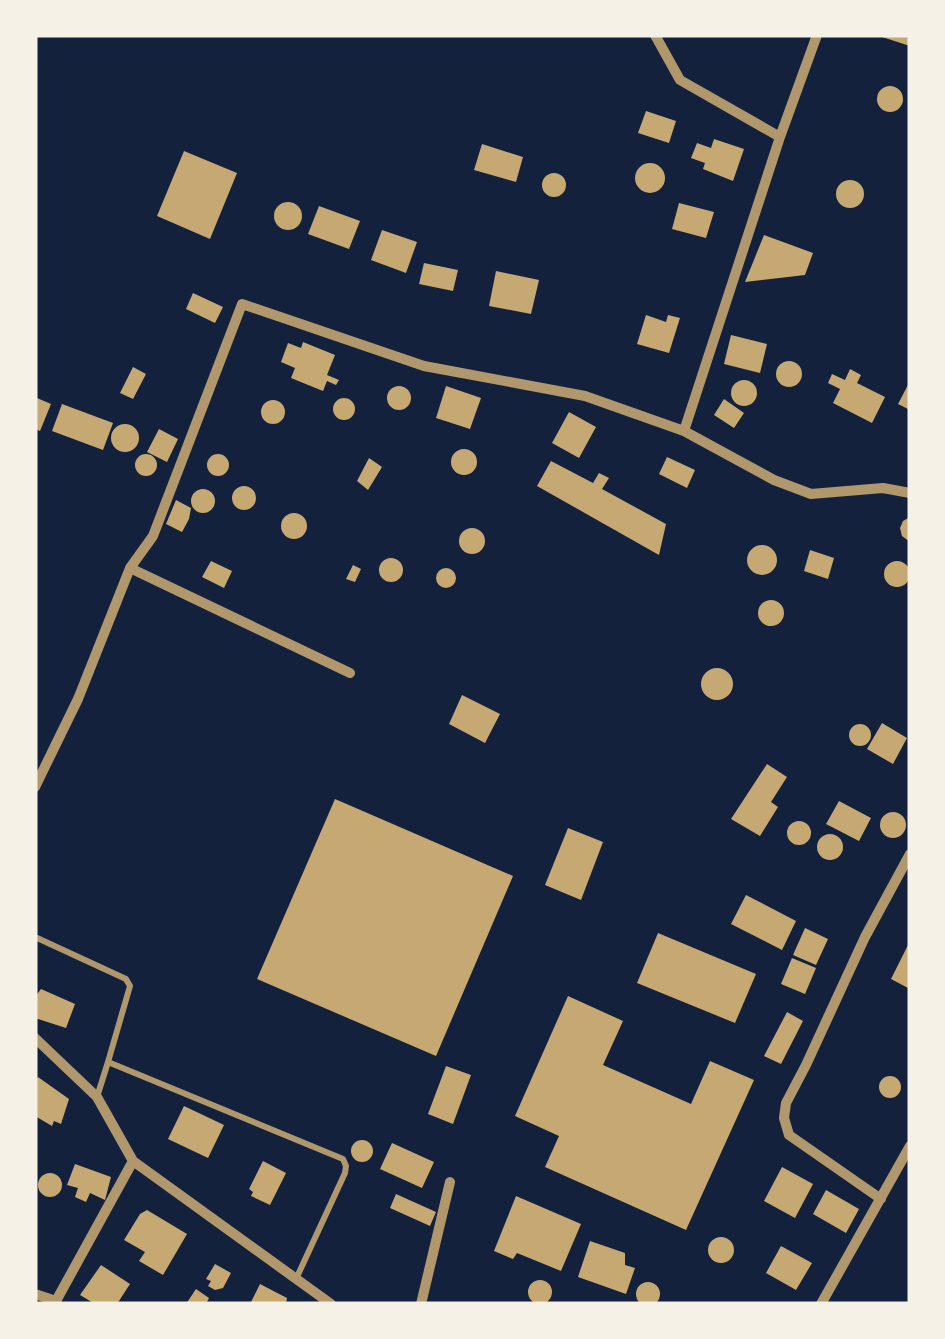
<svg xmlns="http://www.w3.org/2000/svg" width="945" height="1339" viewBox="0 0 945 1339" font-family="'Nunito Sans',sans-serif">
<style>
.building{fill:#c6a872}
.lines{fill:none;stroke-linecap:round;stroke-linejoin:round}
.service{stroke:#b1986c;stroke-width:6}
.minor{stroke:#b1986c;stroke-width:10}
</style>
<rect width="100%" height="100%" fill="#14213d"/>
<path class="building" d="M879,35H910V46L879,36Z
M877 99a13 13 0 1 1 26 0a13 13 0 1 1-26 0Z
M646,111L676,121L669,143L638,133Z
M714,139L744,149L733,181L703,169L705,163L691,158L697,143L711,148Z
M482,144L523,157L516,182L474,170Z
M184,151L237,173L210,239L157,216Z
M635 178a15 15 0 1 1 30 0a15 15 0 1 1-30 0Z
M542 185a12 12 0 1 1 24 0a12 12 0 1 1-24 0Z
M836 194a14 14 0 1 1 28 0a14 14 0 1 1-28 0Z
M274 216a14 14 0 1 1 28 0a14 14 0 1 1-28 0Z
M679,203L714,212L706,238L672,229Z
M319,206L360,221L349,249L308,234Z
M382,230L417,242L406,273L371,260Z
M764,235L813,253L805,275L745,282Z
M424,263L458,270L453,291L419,284Z
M496,271L539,280L531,314L489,306Z
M193,293L223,307L215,323L186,309Z
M646,315L666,322L668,315L680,318L669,353L637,344Z
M731,335L767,344L760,373L724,364Z
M303,342L335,355L327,375L339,380L336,385L327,381L323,391L291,378L295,368L281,362L288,343L301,348Z
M776 374a13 13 0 1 1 26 0a13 13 0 1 1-26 0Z
M133,367L146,374L133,399L120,393Z
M850,369L861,375L857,383L885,397L872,423L833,403L840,389L828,383L832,374L845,380Z
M731 393a13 13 0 1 1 26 0a13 13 0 1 1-26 0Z
M910,381V410L898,404Z
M387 398a12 12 0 1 1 24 0a12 12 0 1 1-24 0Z
M446,386L481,398L470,429L436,418Z
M37,398L51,404L40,431L35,429V404Z
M333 409a11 11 0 1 1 22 0a11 11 0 1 1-22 0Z
M724,399L744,413L734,428L714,415Z
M261 412a12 12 0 1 1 24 0a12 12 0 1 1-24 0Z
M62,404L113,423L103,450L52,431Z
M569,412L596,427L579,458L552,443Z
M111 438a14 14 0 1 1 28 0a14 14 0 1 1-28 0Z
M159,429L178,439L167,462L147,452Z
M451 462a13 13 0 1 1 26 0a13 13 0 1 1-26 0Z
M135 465a11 11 0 1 1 22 0a11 11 0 1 1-22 0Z
M207 465a11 11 0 1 1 22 0a11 11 0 1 1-22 0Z
M667,457L695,470L687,488L659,474Z
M369,458L382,467L368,490L357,481Z
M551,461L593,483L599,473L609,478L602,489L666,524L659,555L537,486Z
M232 498a12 12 0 1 1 24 0a12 12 0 1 1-24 0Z
M191 501a12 12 0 1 1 24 0a12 12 0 1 1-24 0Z
M176,500L191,508L189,519L182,532L166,524Z
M281 526a13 13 0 1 1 26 0a13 13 0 1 1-26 0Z
M910,517V542L902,536L900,528L903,521Z
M459 541a13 13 0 1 1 26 0a13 13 0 1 1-26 0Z
M747 560a15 15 0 1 1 30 0a15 15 0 1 1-30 0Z
M810,550L834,558L828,579L804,571Z
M379 570a12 12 0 1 1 24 0a12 12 0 1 1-24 0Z
M211,561L232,571L224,588L202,577Z
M884 574a13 13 0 1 1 26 0a13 13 0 1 1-26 0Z
M353,565L361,569L355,582L346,579Z
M436 578a10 10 0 1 1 20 0a10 10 0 1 1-20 0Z
M758 613a13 13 0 1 1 26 0a13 13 0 1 1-26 0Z
M701 684a16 16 0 1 1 32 0a16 16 0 1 1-32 0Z
M462,695L500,714L485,743L449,724Z
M882,723L907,738L893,764L867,749Z
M849 735a11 11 0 1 1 22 0a11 11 0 1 1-22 0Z
M767,764L787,777L771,802L778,807L760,836L731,819Z
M335,799L513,876L436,1056L257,979Z
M839,801L871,818L859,841L826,824Z
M880 825a13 13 0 1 1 26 0a13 13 0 1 1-26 0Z
M787 833a12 12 0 1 1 24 0a12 12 0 1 1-24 0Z
M568,828L603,842L581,900L545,885Z
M817 847a13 13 0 1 1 26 0a13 13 0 1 1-26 0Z
M746,895L796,921L782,950L731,924Z
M805,928L828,939L816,965L793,955Z
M658,933L756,974L735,1023L637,983Z
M910,941V984L908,988L891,979Z
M792,958L816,968L805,994L781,984Z
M41,989L75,1004L66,1028L35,1018V997Z
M568,996L623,1021L603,1065L691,1104L710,1061L754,1080L686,1230L545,1167L559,1136L515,1116Z
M787,1012L803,1021L781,1064L764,1056Z
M446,1066L471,1075L453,1124L428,1114Z
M879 1087a11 11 0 1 1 22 0a11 11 0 1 1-22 0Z
M38,1077L69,1099L61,1124L54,1121L52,1126L35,1116V1081Z
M184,1106L224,1125L208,1158L168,1139Z
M351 1151a11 11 0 1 1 22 0a11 11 0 1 1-22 0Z
M392,1143L434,1162L422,1188L380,1169Z
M263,1161L286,1173L270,1205L251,1196L253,1192L249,1189Z
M75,1164L111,1177L105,1200L90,1193L86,1202L75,1197L78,1188L67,1185Z
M782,1167L813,1184L795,1218L764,1201Z
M38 1185a12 12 0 1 1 24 0a12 12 0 1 1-24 0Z
M826,1190L859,1209L846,1233L813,1214Z
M396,1194L436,1212L430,1226L390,1208Z
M516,1196L581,1224L561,1271L517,1253L513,1259L494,1251Z
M147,1210L187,1234L163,1275L139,1261L145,1252L124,1240L140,1214Z
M708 1250a13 13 0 1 1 26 0a13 13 0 1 1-26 0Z
M590,1241L625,1253V1265L635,1268L626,1294L578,1277Z
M781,1246L812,1263L796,1290L766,1273Z
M215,1264L231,1273L223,1288L215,1290L208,1286L211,1281L206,1279Z
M101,1265L130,1284L117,1304H95L80,1295Z
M528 1292a12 12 0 1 1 24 0a12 12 0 1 1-24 0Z
M636 1294a12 12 0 1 1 24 0a12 12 0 1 1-24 0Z
M260,1284L287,1298L286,1304H250Z
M196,1289L209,1298L206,1304H186Z"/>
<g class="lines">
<path class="service" d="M35,937L126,979L130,986L108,1062
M97,1097L108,1062L343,1159L346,1166L345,1173L296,1279"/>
<path class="minor" d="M655,35L680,80L780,137
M684,431L780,137L817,35
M130,568L350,673
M35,787L78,699L130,568L153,536L242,304L424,366L585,396L684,431L774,480L811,494L883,488L910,493
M35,1038L97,1097L133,1161L331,1304
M881,1199L789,1135L784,1118L786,1103L806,1065L865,937L910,854
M35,1294L56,1301L133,1161
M421,1304L450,1182
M821,1304L910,1146"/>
</g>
<rect width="945" height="1339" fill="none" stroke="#f6f1e7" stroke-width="75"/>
</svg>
